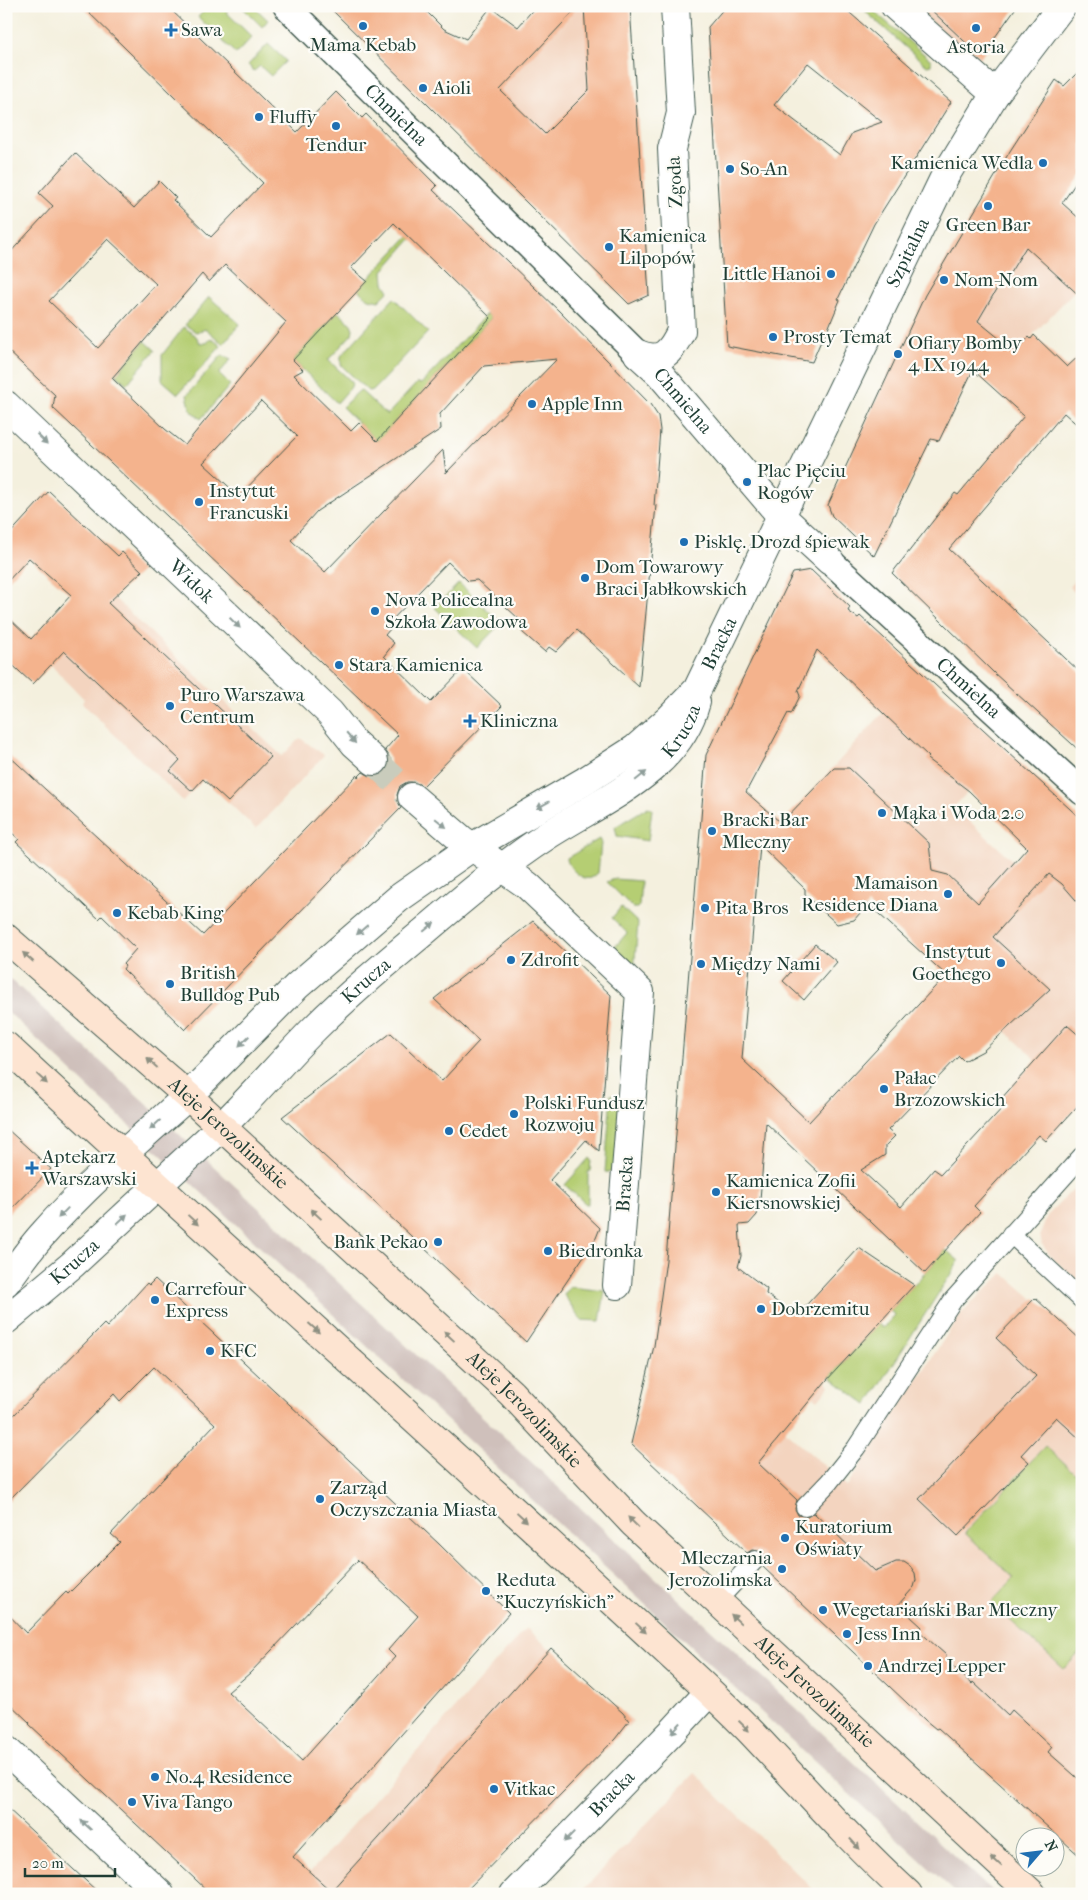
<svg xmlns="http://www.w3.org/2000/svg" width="1088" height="1900" viewBox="0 0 1088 1900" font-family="'IM FELL French Canon',serif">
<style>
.built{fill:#f3d4bf}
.industrial{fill:#cfc0bb}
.green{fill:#b5ce73;stroke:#6a8654}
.building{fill:#f4b38d;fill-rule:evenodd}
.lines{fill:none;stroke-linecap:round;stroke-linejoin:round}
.minor-tunnel{stroke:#c9ccbc;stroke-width:28;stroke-dasharray:28 14;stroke-linecap:butt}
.service-casing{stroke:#3f584e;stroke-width:20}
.pedestrian-casing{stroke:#3f584e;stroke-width:28}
.minor-casing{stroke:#3f584e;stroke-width:30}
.tertiary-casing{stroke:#3f584e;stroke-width:30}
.secondary-casing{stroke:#3f584e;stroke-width:30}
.service{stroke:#fff;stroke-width:18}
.pedestrian{stroke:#fff;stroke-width:25}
.minor{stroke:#fff;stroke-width:28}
.tertiary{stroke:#fff;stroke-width:28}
.secondary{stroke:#fde4d1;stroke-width:28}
.oneway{fill:#8f9e9a}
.oneway2{fill:#8e9082}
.poi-dot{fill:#1f6fb2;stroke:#fdfcf7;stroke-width:2}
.labels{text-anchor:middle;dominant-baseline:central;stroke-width:4.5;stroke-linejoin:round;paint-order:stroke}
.poi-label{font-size:19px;fill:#1f3d34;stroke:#fdfcf7;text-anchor:start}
.street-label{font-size:19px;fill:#1f3d34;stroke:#fdfcf7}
</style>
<rect width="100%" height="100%" fill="#fdfcf7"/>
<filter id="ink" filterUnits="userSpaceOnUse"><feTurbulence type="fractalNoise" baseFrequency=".02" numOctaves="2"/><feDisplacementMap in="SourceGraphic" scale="10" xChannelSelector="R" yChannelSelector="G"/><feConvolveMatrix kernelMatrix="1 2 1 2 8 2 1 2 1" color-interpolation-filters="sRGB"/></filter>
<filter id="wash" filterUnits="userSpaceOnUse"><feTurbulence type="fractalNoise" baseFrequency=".0096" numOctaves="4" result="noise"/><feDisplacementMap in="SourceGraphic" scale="20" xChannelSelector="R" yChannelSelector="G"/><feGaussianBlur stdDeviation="1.12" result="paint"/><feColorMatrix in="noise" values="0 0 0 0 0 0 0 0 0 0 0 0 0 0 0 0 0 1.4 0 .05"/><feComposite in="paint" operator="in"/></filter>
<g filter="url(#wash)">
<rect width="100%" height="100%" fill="#f4f0de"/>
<path class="built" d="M536,6H630L649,295L646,296L525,200L437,116Z
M914,6H1017L977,62Z
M993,180L1082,283L1008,361L925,296Z
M1082,572V599L1069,587Z
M113,597L282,756L300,738L324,755L256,829L204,779L183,801L82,703L84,699L51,665Z
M883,713L1006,750L954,807L1014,862L1082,838V1103L946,975L781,824Z
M1082,1180V1285L1051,1257L1042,1244L1040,1235L1047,1216Z
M666,1260L830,1385L818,1400L813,1396L785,1431L847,1486L962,1312L1003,1273L1075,1335L1082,1329V1858L938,1728L936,1730L925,1720L633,1446L654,1346Z
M526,1628L633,1721L463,1894H291Z
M695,1773L818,1894H579Z"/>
<path class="industrial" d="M6,975L150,1107L995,1894H957L92,1091L6,1010Z"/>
<path class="green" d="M209,6H228L230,8L226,12L252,37L236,54L198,17Z
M241,6H253L268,20L262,27Z
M869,7L931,60V65L927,66L867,13L866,11Z
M268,44L286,61L271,76L260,66L254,71L248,65Z
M408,236L411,239L383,271L384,283L389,291L379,301L369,299L358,290Z
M209,297L240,324L223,344L206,329L196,332L185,325Z
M394,298L428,332L373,390L368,391L341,365V356Z
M338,312L351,324L353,329L352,334L328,360L352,382L351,387L337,403L293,360Z
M487,314L491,318L377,441L342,407L360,390L387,415L417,383L421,384Z
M184,327L196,336L200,343H207L211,338L221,346L178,394L162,380V355Z
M145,341L155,350L127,384L116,375Z
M222,355L231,359L219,374L230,385L201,419L191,411L187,395Z
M459,583L501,623L477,648L435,608Z
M648,807L652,809L648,841L617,836L615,827Z
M599,839L601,843L598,873C596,874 594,877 591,878C582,881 567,867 567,858Z
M615,879L641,881L639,906L637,908H633L607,882Z
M621,907L638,923L634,971L614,948L627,933L612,918Z
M611,1095L621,1096L615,1173L605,1172Z
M589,1158L591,1160L590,1171H588V1204H586L565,1185Z
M946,1250L959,1261L867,1405L830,1377L878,1324L883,1328L895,1315L890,1311Z
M570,1287L605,1291L600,1321L581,1320L564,1295Z
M1045,1446L1082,1480V1650L1064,1669L991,1603L1014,1578L965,1533Z"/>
<g id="blocks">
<path class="building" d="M82,6H167L297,132L336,92L362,118L366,114L437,186L433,190L559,311L650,404L658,416L660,430L654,506L656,505L639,687L577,630L556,652L549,647L545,652L522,632L519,619L477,580L468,581L448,562L387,625L390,629L385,635L394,643L384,656L431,702L463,669L502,706L423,786L414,782H407L400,786L397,795L401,808L185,1030L123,969L125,966L123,964L136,949L102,916L99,919L16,842L19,839L6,828V753L203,935L357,775L358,777L363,772L370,776H378L385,772L389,764V756L385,750L398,735L53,408L55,395L6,349V257L53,206L39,193L75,153L134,208L159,181L176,198L173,200L211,237L263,183ZM394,223L491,318L377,441L359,423L351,431L294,375L303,370L293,360L367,281L351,268ZM108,239L156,284L98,348L49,301ZM225,265L286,322L185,445L165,429L112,378L202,274L209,282ZM557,359L446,473L443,450L325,572L291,540L317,511L441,429L440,414L484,366ZM261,401L297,436L239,496L203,463Z
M328,6H421L444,29L466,39L491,7L518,27L536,6H579L500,90L545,134L589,90L584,6H630L649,295L629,304Z
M726,6H842L951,102L874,224L838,299L840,300L823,341H821L812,362L727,346L708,27ZM808,63L882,122L852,133L840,155L774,105Z
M927,6H1017L981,57Z
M1082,68V174L1062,203L1082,221V298L1026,247L1005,281L1002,280L978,321L1016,352L1029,337L1031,339L1034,335L1067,367L1082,353V429L1064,413L949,549L1082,674V753L994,673L892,573L955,493L958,495L1024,416L973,370L939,441L931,439L874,556L832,516L828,505L925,295L1010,151L1056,80L1064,86Z
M49,491L118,556L122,552L142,571L108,603L271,757L228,802L203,779L192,791L170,771L180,760L64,651L33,684L6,659V615L31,639L71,595L29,558L6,583V538Z
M811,570L850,607L848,611L858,618L860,616L1082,820V907L1062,884L1049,874L993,937L1050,989L983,1051L964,1061L959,1056L888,1130L895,1136L885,1146V1155L861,1170L901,1207L934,1169L941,1174L1006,1104L1000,1100L1067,1025L1082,1038V1101L1046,1141L1039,1135L974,1206L980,1212L925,1273L766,1123L760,1200L757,1215L749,1224L739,1225L741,1256L738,1267L767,1289L766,1294L796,1316L859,1248L914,1285L826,1381L758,1463L797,1500L795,1509L798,1515L807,1517L814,1513L875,1571L896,1562H904L910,1566L915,1573L916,1580L914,1587L898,1605L922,1627L919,1631L946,1655L947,1661L972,1684L973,1682L1008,1715L1012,1710L1052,1747L1048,1752L1082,1782V1858L938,1728L936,1729L925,1720L763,1567L765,1557L762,1552L752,1550L747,1553L631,1444L654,1346L666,1260L706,755L793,573ZM817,650L929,757L927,759L969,791L1027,848L978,903L948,875L932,871L929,843L849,768H834L781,823L746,792L788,713L791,714L800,696L798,691ZM760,845L805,889V895L837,924L854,920L868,904L946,975L809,1122L742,1059Z
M533,921L611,995L599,1151L586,1140L550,1180L600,1228L596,1238L526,1342L282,1117L391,1033L442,1081L479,1041L434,999Z
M815,944L837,962L804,1000L783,981Z
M6,1128L51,1169L6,1215Z
M155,1279L439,1544L509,1613L293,1857L331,1891L551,1648L623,1713L629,1721L615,1739L463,1894H211L29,1724L30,1723L6,1700V1612L26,1633L66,1592L68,1594L120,1542L111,1534L215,1424L154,1367L120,1401L114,1394L6,1503V1423L104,1324L107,1327L147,1283L149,1285ZM358,1560L418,1616L388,1650L395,1657L302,1761L228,1692L250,1673Z
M1035,1298L1082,1341V1441L1056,1417L1021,1455L1029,1462L958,1536L919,1499L1036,1376L996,1338Z
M6,1807L100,1894H6Z"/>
</g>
</g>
<g filter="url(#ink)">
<use href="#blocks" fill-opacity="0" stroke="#3f584e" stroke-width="1"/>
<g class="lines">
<path class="minor-tunnel" d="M374,761L412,797"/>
<g class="service-casing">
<path id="service" d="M1011,1234L1082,1300
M805,1507L829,1482L856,1448L953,1300L1082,1156
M717,1601L755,1560"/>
</g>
<g class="pedestrian-casing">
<g id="pedestrian">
<path id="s1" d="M286,6L638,354"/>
<path id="s2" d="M830,561L1082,792"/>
</g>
</g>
<g class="minor-casing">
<g id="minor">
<path d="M895,6L995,94"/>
<path d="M638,354C662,364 671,352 681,331L672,149L681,113L675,6"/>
<path id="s3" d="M638,354L660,374L781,516L830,561"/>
<path id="s4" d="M6,405L330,713L354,743L374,761"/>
<path d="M412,797L461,839L527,885L640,992L617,1285"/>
<path id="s5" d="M188,1096L297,986L399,898L472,847L585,781L635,749L669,719L697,690L945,176L995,94L1062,6"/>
<path id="s6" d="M221,1127C254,1095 283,1060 315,1028C348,995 384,965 420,935C460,901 501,866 545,837C600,801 677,772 696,702"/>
<path d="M6,1750L160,1894"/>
</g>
</g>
<g class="tertiary-casing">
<g id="tertiary">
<path d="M6,1282C19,1265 30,1248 44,1233C88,1183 139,1140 188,1096"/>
<path id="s7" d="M6,1320L73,1264L221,1127"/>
<path id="s8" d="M514,1894L673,1731L709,1692"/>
</g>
</g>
<g class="secondary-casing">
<g id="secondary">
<path id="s9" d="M6,938L188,1096L511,1393L633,1523L1032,1894"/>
<path d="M6,1046C223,1248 445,1445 662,1647C692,1675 723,1703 752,1733C803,1787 853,1843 908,1894"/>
</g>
</g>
<use href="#service" class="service"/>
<use href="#pedestrian" class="pedestrian"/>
<use href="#minor" class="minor"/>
<use href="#tertiary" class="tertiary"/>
<use href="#secondary" class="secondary"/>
</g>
<defs><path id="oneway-solid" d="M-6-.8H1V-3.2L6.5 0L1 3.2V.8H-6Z" transform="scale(1.25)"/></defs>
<g class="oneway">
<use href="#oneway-solid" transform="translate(42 439) rotate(44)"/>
<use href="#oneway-solid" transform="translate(235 623) rotate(44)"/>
<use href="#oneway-solid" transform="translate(351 738) rotate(50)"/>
<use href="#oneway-solid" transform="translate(641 776) rotate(-39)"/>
<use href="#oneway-solid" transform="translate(543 805) rotate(151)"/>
<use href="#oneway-solid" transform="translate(441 823) rotate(39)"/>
<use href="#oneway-solid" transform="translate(429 927) rotate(-40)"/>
<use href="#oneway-solid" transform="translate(362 930) rotate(139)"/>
<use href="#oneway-solid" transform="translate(244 1041) rotate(135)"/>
<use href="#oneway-solid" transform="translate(155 1125) rotate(137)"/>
<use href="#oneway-solid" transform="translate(63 1213) rotate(134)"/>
<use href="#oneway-solid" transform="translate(122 1219) rotate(-43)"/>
<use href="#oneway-solid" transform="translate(676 1728) rotate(133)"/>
<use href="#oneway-solid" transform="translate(86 1825) rotate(-137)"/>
<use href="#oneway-solid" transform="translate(569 1837) rotate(134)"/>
</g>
<g class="oneway2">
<use href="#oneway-solid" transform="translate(28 957) rotate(-139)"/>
<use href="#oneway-solid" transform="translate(152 1063) rotate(-138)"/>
<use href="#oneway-solid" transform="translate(42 1079) rotate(43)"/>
<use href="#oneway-solid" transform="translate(316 1214) rotate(-137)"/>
<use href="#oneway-solid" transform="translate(193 1220) rotate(43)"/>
<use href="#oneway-solid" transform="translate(314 1328) rotate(42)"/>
<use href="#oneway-solid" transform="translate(449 1336) rotate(-137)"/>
<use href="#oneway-solid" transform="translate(522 1517) rotate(43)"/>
<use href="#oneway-solid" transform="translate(633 1522) rotate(-135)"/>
<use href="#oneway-solid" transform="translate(736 1619) rotate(-137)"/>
<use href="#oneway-solid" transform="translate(641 1628) rotate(43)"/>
<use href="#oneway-solid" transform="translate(744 1726) rotate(44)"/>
<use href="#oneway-solid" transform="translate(855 1844) rotate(47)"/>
<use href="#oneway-solid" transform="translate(996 1861) rotate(-137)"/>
</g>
</g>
<g class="poi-dot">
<circle cx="363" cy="26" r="5"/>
<circle cx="976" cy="28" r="5"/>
<path d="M168.5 22.5h5v5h5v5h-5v5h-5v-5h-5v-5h5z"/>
<circle cx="423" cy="88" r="5"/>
<circle cx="259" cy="117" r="5"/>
<circle cx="336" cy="126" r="5"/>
<circle cx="1043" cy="163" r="5"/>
<circle cx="730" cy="169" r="5"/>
<circle cx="988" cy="206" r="5"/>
<circle cx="609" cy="247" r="5"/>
<circle cx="831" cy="274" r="5"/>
<circle cx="944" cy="280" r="5"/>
<circle cx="773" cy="337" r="5"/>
<circle cx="898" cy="354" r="5"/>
<circle cx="532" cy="404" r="5"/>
<circle cx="747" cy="482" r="5"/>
<circle cx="199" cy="502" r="5"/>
<circle cx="684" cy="542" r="5"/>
<circle cx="585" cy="578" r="5"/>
<circle cx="375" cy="611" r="5"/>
<circle cx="339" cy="665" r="5"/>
<circle cx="170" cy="706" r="5"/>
<path d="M467.5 713.5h5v5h5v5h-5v5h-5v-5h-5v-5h5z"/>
<circle cx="882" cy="813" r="5"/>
<circle cx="712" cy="831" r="5"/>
<circle cx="948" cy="894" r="5"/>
<circle cx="705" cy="908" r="5"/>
<circle cx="117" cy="913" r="5"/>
<circle cx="511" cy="960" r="5"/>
<circle cx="1001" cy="963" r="5"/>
<circle cx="701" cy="964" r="5"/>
<circle cx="170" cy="984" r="5"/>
<circle cx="884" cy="1089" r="5"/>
<circle cx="514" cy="1114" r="5"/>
<circle cx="449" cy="1131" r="5"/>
<path d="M29.5 1160.5h5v5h5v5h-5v5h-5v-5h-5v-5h5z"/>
<circle cx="716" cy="1192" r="5"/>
<circle cx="438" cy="1242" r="5"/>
<circle cx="548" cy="1251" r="5"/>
<circle cx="155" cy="1300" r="5"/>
<circle cx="761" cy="1309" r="5"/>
<circle cx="210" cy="1351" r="5"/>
<circle cx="320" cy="1499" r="5"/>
<circle cx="785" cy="1538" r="5"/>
<circle cx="782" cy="1569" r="5"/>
<circle cx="486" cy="1591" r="5"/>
<circle cx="823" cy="1610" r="5"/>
<circle cx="847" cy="1634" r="5"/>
<circle cx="868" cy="1666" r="5"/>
<circle cx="155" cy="1777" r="5"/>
<circle cx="494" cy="1789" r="5"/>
<circle cx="132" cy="1802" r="5"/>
</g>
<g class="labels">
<g class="poi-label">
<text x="181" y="30">Sawa</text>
<text x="363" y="45" text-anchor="middle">Mama Kebab</text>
<text x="976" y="47" text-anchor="middle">Astoria</text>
<text x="433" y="88">Aioli</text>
<text x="269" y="117">Fluffy</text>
<text x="336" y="145" text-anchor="middle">Tendur</text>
<text x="1033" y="163" text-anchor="end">Kamienica Wedla</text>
<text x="740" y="169">So-An</text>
<text x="988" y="225" text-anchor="middle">Green Bar</text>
<text x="619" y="236">Kamienica<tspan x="619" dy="22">Lilpopów</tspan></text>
<text x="821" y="274" text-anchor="end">Little Hanoi</text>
<text x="954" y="280">Nom-Nom</text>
<text x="783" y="337">Prosty Temat</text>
<text x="908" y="343">Ofiary Bomby<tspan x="908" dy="22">4 IX 1944</tspan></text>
<text x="542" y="404">Apple Inn</text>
<text x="757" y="471">Plac Pięciu<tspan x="757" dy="22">Rogów</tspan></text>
<text x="209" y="491">Instytut<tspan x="209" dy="22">Francuski</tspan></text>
<text x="694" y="542">Pisklę. Drozd śpiewak</text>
<text x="595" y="567">Dom Towarowy<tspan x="595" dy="22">Braci Jabłkowskich</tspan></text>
<text x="385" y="600">Nova Policealna<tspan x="385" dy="22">Szkoła Zawodowa</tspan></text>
<text x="349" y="665">Stara Kamienica</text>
<text x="180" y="695">Puro Warszawa<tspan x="180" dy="22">Centrum</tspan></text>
<text x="480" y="721">Kliniczna</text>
<text x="892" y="813">Mąka i Woda 2.0</text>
<text x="722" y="820">Bracki Bar<tspan x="722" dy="22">Mleczny</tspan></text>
<text x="938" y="883" text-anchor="end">Mamaison<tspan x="938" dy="22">Residence Diana</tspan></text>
<text x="715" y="908">Pita Bros</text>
<text x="127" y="913">Kebab King</text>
<text x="991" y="952" text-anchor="end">Instytut<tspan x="991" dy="22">Goethego</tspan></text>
<text x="521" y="960">Zdrofit</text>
<text x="711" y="964">Między Nami</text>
<text x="180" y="973">British<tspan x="180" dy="22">Bulldog Pub</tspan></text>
<text x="894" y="1078">Pałac<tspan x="894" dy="22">Brzozowskich</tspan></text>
<text x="524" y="1103">Polski Fundusz<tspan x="524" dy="22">Rozwoju</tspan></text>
<text x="459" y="1131">Cedet</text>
<text x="42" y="1157">Aptekarz<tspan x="42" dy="22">Warszawski</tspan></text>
<text x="726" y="1181">Kamienica Zofii<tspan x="726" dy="22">Kiersnowskiej</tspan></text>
<text x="428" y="1242" text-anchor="end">Bank Pekao</text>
<text x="558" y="1251">Biedronka</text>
<text x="165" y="1289">Carrefour<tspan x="165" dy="22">Express</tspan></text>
<text x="771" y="1309">Dobrzemitu</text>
<text x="220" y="1351">KFC</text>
<text x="330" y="1488">Zarząd<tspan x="330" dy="22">Oczyszczania Miasta</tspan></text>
<text x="795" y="1527">Kuratorium<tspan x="795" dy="22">Oświaty</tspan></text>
<text x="772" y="1558" text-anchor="end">Mleczarnia<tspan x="772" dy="22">Jerozolimska</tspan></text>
<text x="496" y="1580">Reduta<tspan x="496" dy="22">"Kuczyńskich"</tspan></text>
<text x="833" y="1610">Wegetariański Bar Mleczny</text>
<text x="857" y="1634">Jess Inn</text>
<text x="878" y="1666">Andrzej Lepper</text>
<text x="165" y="1777">No.4 Residence</text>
<text x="504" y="1789">Vitkac</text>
<text x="142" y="1802">Viva Tango</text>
</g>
<g class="street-label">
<text stroke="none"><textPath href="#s1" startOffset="155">Chmielna</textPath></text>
<text transform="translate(675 182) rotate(-93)">Zgoda</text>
<text stroke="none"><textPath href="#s5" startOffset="1140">Szpitalna</textPath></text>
<text stroke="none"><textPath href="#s3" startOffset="65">Chmielna</textPath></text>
<text stroke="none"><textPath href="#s4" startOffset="256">Widok</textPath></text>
<text stroke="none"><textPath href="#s5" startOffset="706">Bracka</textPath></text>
<text stroke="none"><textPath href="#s2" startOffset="188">Chmielna</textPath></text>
<text stroke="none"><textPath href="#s6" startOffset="611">Krucza</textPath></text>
<text stroke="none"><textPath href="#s6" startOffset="206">Krucza</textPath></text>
<text stroke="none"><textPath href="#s9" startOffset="296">Aleje Jerozolimskie</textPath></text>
<text transform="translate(625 1184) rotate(-86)">Bracka</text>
<text stroke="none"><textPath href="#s7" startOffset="90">Krucza</textPath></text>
<text stroke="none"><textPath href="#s9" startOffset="701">Aleje Jerozolimskie</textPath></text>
<text stroke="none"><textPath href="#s9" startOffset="1106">Aleje Jerozolimskie</textPath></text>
<text stroke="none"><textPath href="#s8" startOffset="140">Bracka</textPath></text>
</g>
</g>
<rect width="1088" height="1900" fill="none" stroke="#fdfcf7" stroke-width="25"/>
<g transform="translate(1040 1852) rotate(62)"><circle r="24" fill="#fdfcf7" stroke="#a4b0a9"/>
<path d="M0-4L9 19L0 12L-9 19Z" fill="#1f6fb2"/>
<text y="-8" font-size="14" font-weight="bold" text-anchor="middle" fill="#1f3d34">N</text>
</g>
<path d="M25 1868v8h90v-8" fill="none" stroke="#1f3d34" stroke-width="2.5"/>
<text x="32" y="1868" font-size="15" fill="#1f3d34" stroke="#fdfcf7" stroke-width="4" paint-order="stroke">20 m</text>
</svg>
